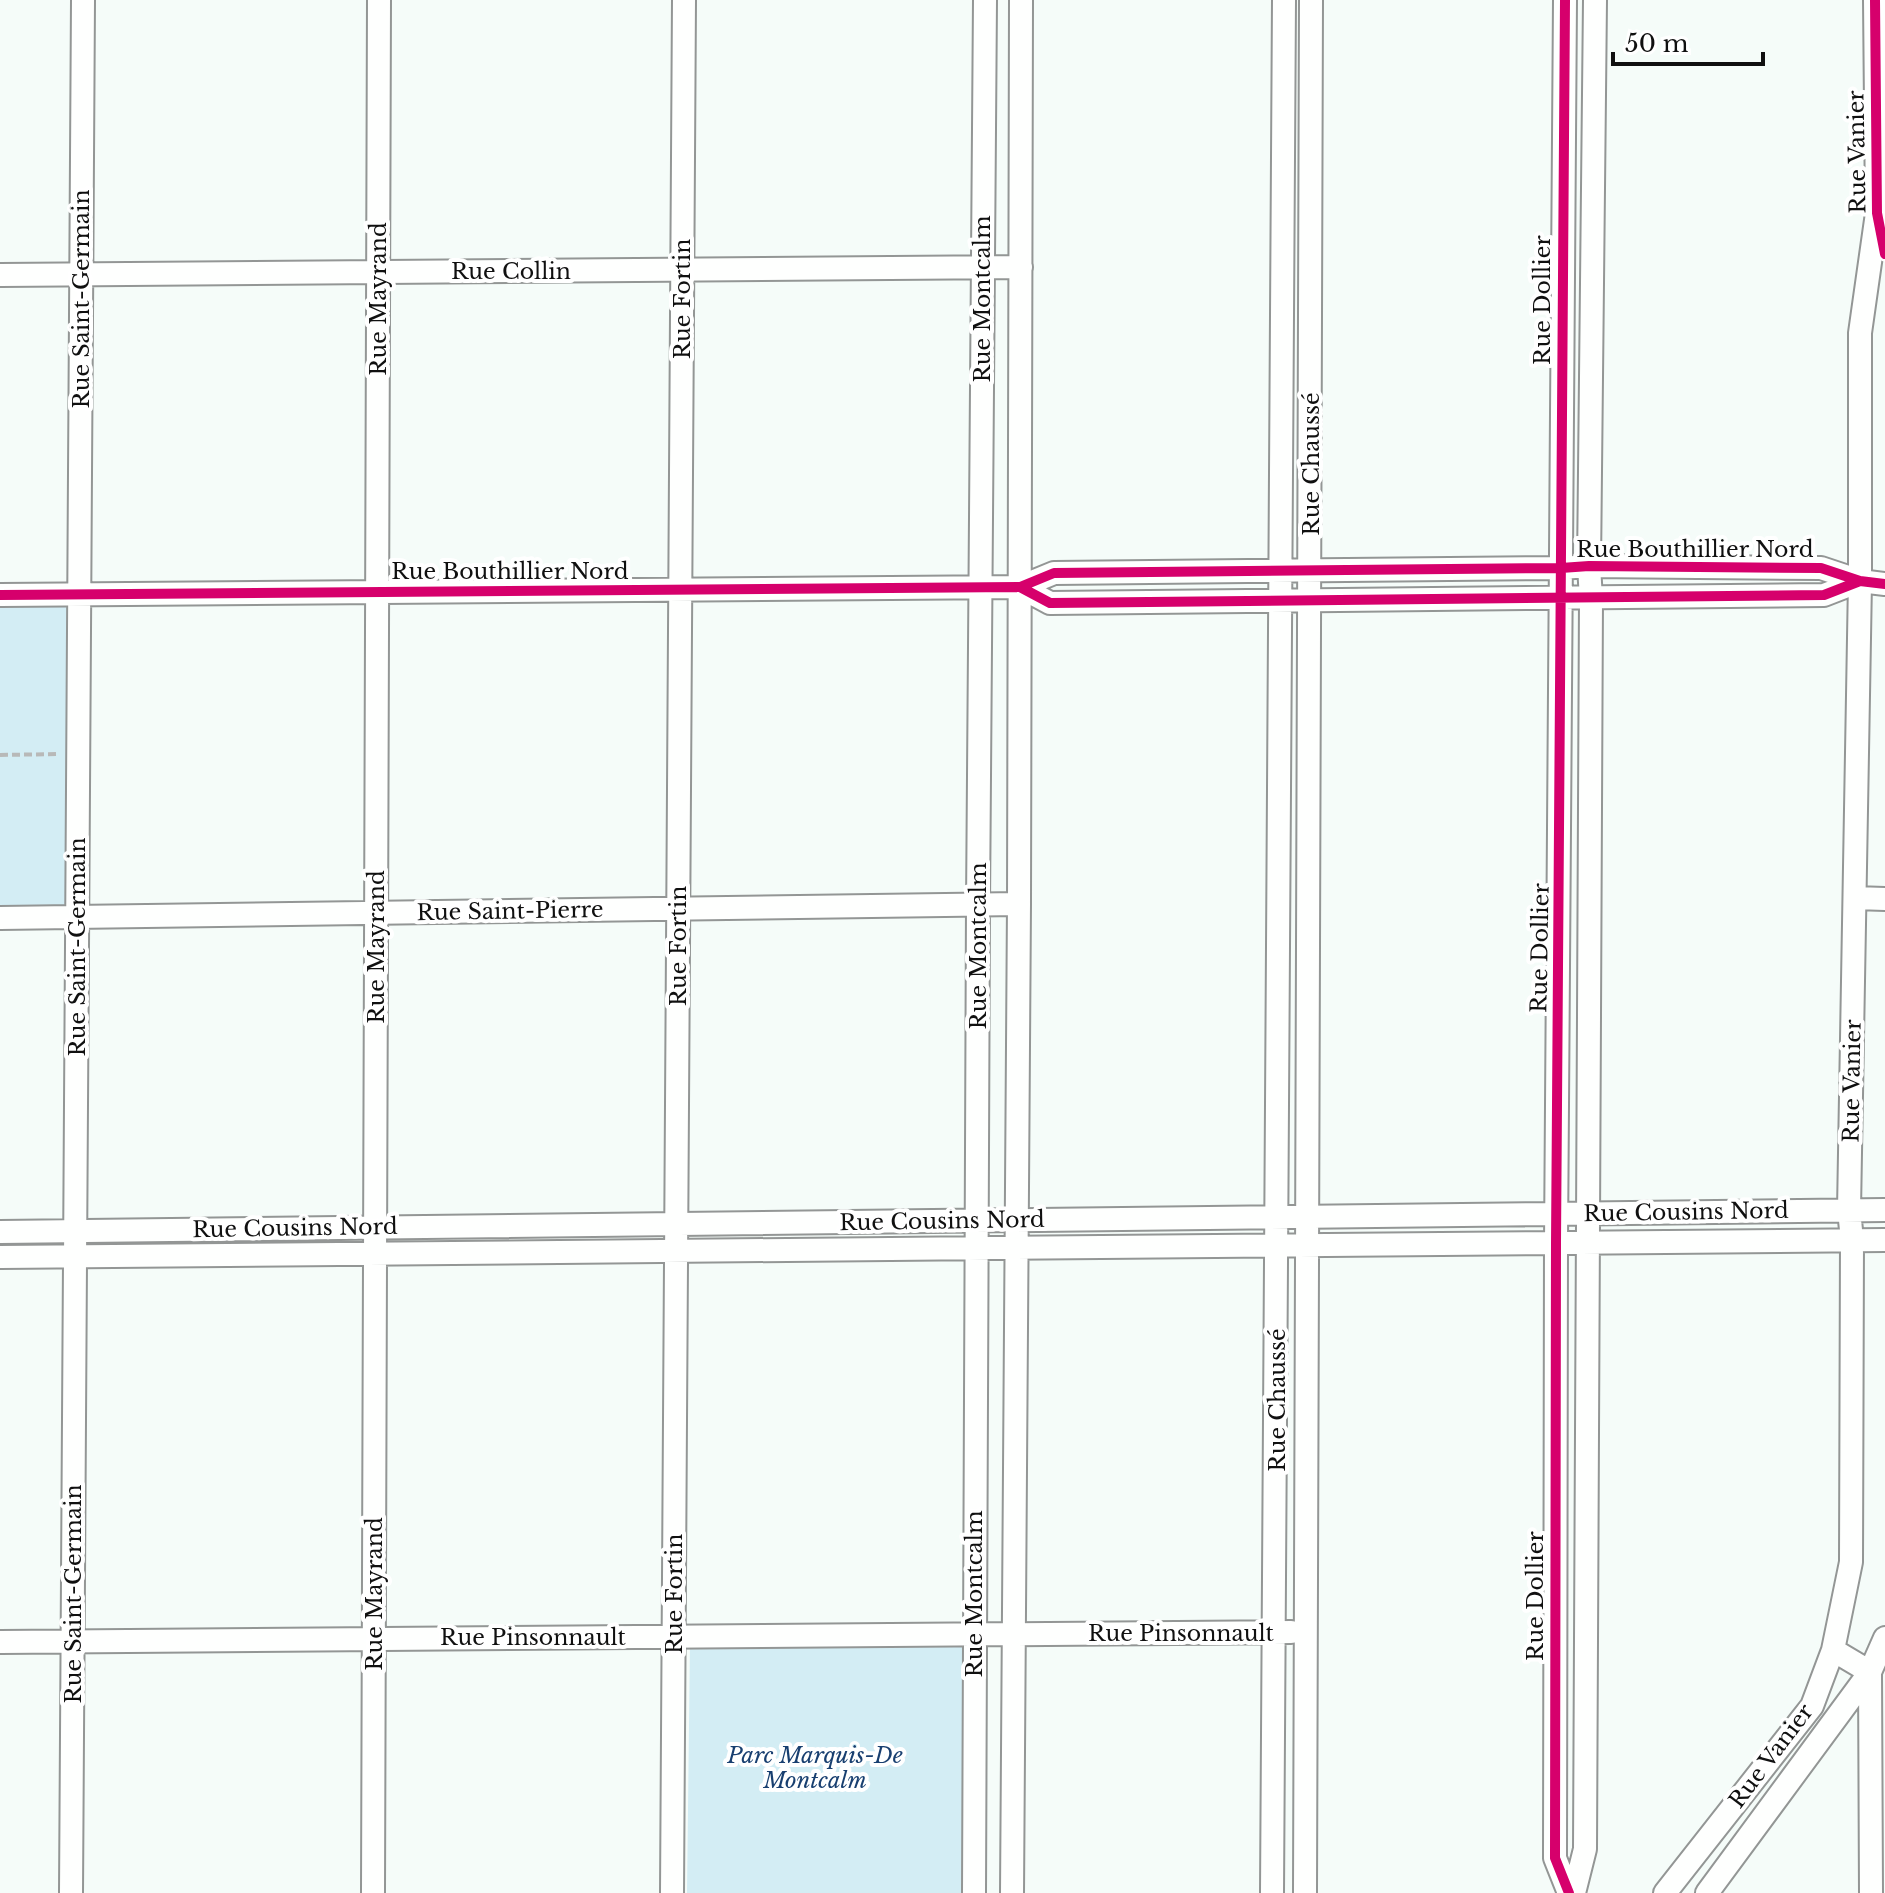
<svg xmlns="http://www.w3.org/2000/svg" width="1885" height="1893" viewBox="0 0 1885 1893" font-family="'Libre Baskerville',serif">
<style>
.green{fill:#d3edf4}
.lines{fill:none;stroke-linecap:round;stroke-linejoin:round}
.minor-casing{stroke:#939695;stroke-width:26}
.path{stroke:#b8b9b8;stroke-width:4;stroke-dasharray:8 4;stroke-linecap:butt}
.minor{stroke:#fefffe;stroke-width:22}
.cycleway-casing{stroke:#fff;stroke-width:15}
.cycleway{stroke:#d6006c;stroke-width:10}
.labels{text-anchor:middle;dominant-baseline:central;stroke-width:8;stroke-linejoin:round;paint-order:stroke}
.street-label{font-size:22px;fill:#101010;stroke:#fff}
.park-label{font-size:22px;font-style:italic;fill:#183f70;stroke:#fff}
</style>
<rect width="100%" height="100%" fill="#f5fcf9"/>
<path class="green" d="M79,594L77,917L0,918V595Z
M966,1640L965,1893H687L690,1643Z"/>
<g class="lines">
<g class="minor-casing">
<path id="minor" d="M1565,0L1556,1243L1555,1858L1569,1893
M0,275L1021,267
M1020,587L1050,603L1824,595L1860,581
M0,595L1020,587L1054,573L1561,568L1589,566L1821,568L1860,581L1885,584
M1855,898L1885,899
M0,918L1019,904
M0,1232L1885,1210
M0,1257L1885,1240
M0,1642L1291,1632
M1833,1650L1870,1672
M1870,1672L1871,1893
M71,1893L83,0
M373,1893L379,0
M672,1893L684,0
M974,1893L978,905L985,0
M1012,1893L1019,904L1021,0
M1272,1893L1284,0
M1305,1893L1311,0
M1574,1893L1585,1849L1591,599L1589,566L1595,0
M1665,1893L1812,1706L1833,1650L1851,1562L1852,1240L1849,1210L1860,581V333L1877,213L1875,0
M1707,1893L1870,1672L1885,1638"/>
</g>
<path class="path" d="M0,755L58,754"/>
<use href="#minor" class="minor"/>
<g class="cycleway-casing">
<path id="cycleway" d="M1565,0L1556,1243L1555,1858L1569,1893
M1875,0L1877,213L1885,254
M1020,587L1050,603L1824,595L1860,581
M0,595L1020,587L1054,573L1561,568L1589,566L1821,568L1860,581L1885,584"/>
</g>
<use href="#cycleway" class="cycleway"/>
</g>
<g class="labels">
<g class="street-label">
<text transform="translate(1857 152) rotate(-91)">Rue Vanier</text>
<text x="511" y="271">Rue Collin</text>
<text transform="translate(81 299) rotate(-90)">Rue Saint-Germain</text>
<text transform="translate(378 299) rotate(-90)">Rue Mayrand</text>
<text transform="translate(682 299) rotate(-90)">Rue Fortin</text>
<text transform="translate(982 299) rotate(-90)">Rue Montcalm</text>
<text transform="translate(1542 300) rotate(-90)">Rue Dollier</text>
<text transform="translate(1311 464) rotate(-90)">Rue Chaussé</text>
<text x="1695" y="549">Rue Bouthillier Nord</text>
<text x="510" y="571">Rue Bouthillier Nord</text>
<text transform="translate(510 911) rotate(-1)">Rue Saint-Pierre</text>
<text transform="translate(678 946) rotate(-90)">Rue Fortin</text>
<text transform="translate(978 946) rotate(-90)">Rue Montcalm</text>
<text transform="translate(77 947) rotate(-90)">Rue Saint-Germain</text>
<text transform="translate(376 947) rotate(-90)">Rue Mayrand</text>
<text transform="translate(1540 948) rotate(-89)">Rue Dollier</text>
<text transform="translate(1852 1081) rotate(-89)">Rue Vanier</text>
<text transform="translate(1686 1212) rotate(-1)">Rue Cousins Nord</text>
<text transform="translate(942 1221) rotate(-1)">Rue Cousins Nord</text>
<text transform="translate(295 1228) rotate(-1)">Rue Cousins Nord</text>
<text transform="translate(1277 1400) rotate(-90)">Rue Chaussé</text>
<text transform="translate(73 1594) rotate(-90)">Rue Saint-Germain</text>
<text transform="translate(374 1594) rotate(-90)">Rue Mayrand</text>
<text transform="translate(674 1594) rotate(-90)">Rue Fortin</text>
<text transform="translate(974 1594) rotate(-90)">Rue Montcalm</text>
<text transform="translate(1535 1596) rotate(-90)">Rue Dollier</text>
<text x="1181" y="1633">Rue Pinsonnault</text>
<text x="533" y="1637">Rue Pinsonnault</text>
<text transform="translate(1771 1756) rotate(-53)">Rue Vanier</text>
</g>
<g class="park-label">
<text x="815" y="1755">Parc Marquis-De<tspan x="815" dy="25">Montcalm</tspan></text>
</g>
</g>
<path d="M1613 52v12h150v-12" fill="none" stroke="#101010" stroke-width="4"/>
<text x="1625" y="52" font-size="24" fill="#101010" stroke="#ffffff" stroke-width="6" paint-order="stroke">50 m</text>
</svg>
